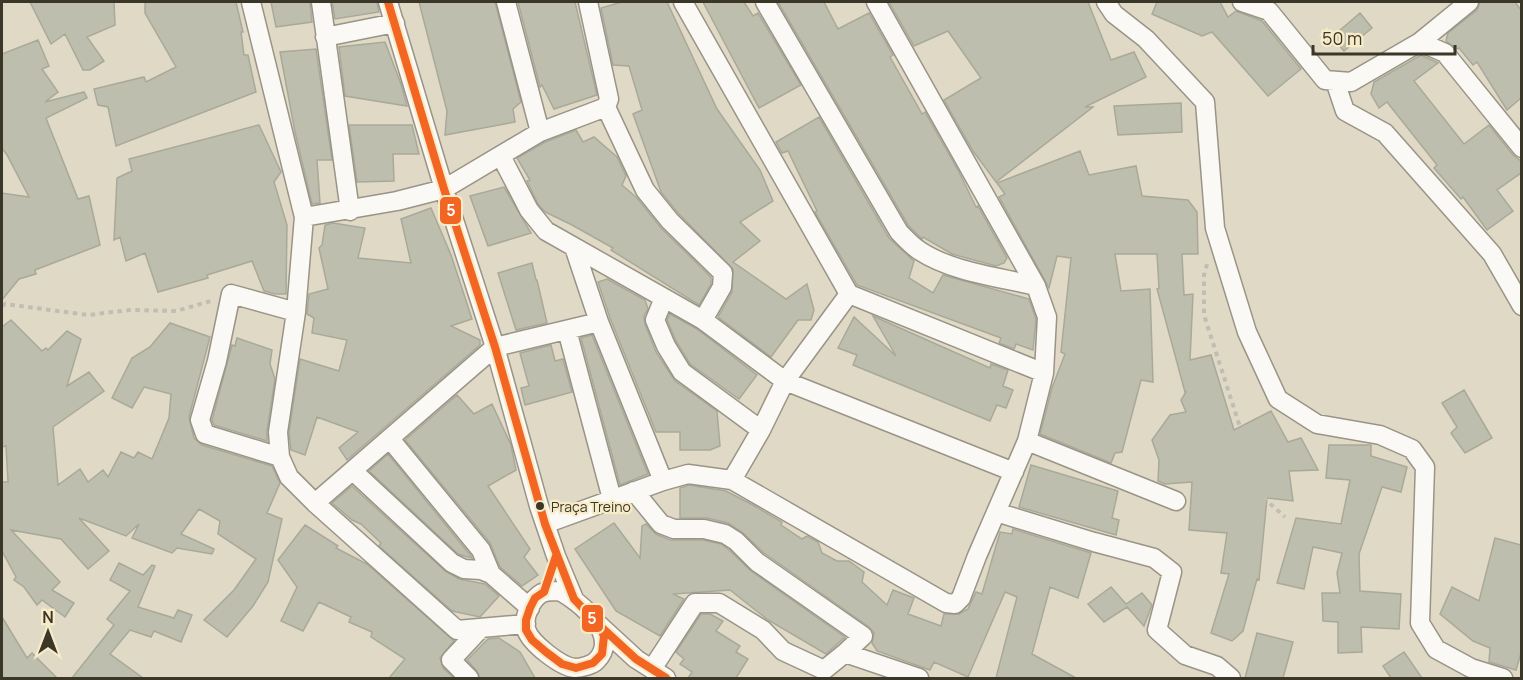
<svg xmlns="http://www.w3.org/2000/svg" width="1523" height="680" viewBox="0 0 1523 680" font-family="Manrope,sans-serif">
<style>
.building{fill:#bebeaf;stroke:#a9a999;stroke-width:1.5}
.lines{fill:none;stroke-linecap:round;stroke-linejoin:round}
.minor-casing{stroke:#9a9486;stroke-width:21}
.path{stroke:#c0bdb5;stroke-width:4;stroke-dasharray:4.5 4.5;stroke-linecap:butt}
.minor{stroke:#faf9f6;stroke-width:18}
.bus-1-casing{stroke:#f8ecc8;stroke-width:12}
.bus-1{stroke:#f26522;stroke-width:8}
.bus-dot{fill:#3b3728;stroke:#f8ecc8;stroke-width:2}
.labels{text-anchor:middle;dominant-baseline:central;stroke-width:4.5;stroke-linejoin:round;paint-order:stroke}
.bus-label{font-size:14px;fill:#3b3728;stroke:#f8ecc8;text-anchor:start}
.line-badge{stroke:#f8ecc8;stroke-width:2}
.badge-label{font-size:16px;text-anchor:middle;font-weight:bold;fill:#fff}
</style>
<rect width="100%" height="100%" fill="#e0d9c6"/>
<path class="building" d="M30,2H114L115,25L87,37L104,61L90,70H83L65,34L51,44Z
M145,2H236L243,32H241L244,55H248L256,92L116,146L108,107L98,105L94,89L144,77L146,82L176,67L145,13Z
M271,2H310L312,22L276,27Z
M332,2H377L379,12L335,19Z
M419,2H495L521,102L513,109L515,122L445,135L447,111Z
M518,2H575L597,95L554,109L542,85L540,87Z
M622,2H667L717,109L760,170L773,201L740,222L760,241L733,262L786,299L807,284L814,310L811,320H798L771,357L718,317L732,292L733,269L678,213L661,192L633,114L642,110L629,66L613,65L601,8Z
M703,2H744L753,16L758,13L801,85L759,108Z
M778,2H824L838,29L869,13L893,55L890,57L922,114L925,112L959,172L976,207L978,206L1007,258L1004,263L996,266L952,254L923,237L922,239L908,225Z
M889,2H1088L1111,60L1134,52L1146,77L1085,107H1093L996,182L973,151L944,100L981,78L948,31L914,46Z
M1157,2H1220L1228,17L1236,11L1262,21L1301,69L1268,96L1212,32L1202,36L1152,14Z
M1480,2H1515L1521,10V98L1507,110L1477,62L1473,65L1459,48L1457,49L1446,41L1448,33L1477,10Z
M1360,13L1372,28L1344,51L1332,37Z
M38,40L49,66L42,69L58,92L45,102L84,92L87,98L46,118L78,199L89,196L100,245L35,270L36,274L19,279L2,300V193L29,197L7,155L2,148V54Z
M385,42L401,84L407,106L345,96L339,47Z
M316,49L332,160H317L320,203L312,204L295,132L280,52Z
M1421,55L1438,63L1414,81L1464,144L1489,125L1513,155L1521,161V173L1497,190L1513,211L1487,230L1463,197L1461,199L1434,168L1437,165L1387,102L1379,108L1371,94L1374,82Z
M1181,103L1182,132L1118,135L1114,106Z
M819,117L889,238L914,261L909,278L933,293L943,275L1029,299L1036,319L1033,350L1016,344L1014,349L999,343L1001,338L857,285L815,212L817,211L788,151L782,153L776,142Z
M259,125L281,172L274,182L287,225L286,294H275L264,291L252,261L207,275L208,278L158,292L145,253L126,261L120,237L114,240L117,178L132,171L129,159Z
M349,125H412L419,154H393L394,181L357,182Z
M576,130L583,142L594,137L617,157L626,176L622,185L637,198L662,229L711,277V284L699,305L611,250L613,248L572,225L545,212L538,204L527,181L530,180L517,158L545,142Z
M1080,151L1089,175L1136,166L1142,196L1188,200L1197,212L1198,254H1182L1184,295L1193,294L1190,360L1211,355L1234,430L1271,411L1288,442L1301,438L1318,470L1289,471L1293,501L1267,498L1259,580L1257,579L1243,631L1232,641L1211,633L1229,574L1221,573L1227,533L1189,530L1192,482L1165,484L1158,481L1159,460L1152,440L1170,415L1186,412L1181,400L1186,392H1185L1157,289L1159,288L1157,254H1115L1121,291L1150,289L1153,382L1141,380L1122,452L1115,453L1111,463L1040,434L1052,388L1065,354L1061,352L1071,258L1057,256L1049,288L999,197L1005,194L997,183Z
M504,187L531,233L488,246L470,196Z
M431,208L451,255L472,319L451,326L480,340V345L347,460L339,448L358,432L317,417L305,455L291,450L289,432L300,359L339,371L347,340L312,333L314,318L307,314L309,294L328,289L319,248L322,245L325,225L333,223L365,228L358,258L411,263L401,219Z
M532,263L536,280H537L547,323L516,330L498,273Z
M607,279L645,300L648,309L644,316L645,324L656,352L675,381L717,411L720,446L710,450H680V432H656L610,318L598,282Z
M670,314L697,329L757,375L739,399L690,364L676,341L667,320Z
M873,316L990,368L991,364L1008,370L1003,386L1013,390L1006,408L997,405L990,421L853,365L857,355L838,348L854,317L896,356Z
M11,320L42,351L46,348L48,350L67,331L81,339L67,386L89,372L104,391L53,427L58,485L80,469L88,482L103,470L108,477L121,452L134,458L138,452L152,459L169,418L171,394L144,387L132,408L112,398L132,358L150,347L170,323L210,337L189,417L194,438L202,445L272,466L280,483L267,513L282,519L268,582L253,606L227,637L204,620L234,590L256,559L218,534L220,521L199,509L181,534L214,549L212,554L177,548L172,553L132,538L139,524L126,536L79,518L109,551L88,569L61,539L11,530L60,582L52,590L74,603L65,617L42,600L37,605L24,587L14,580L16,577L2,551V482H8L6,446L2,447V327Z
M592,335L648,474L620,485L581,338Z
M237,338L272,350L270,364L275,379L267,431V441L214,425L212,420L232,345L235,346Z
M551,345L555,361L563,359L572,392L525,405L521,388L529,386L520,353Z
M1464,390L1492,438L1465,453L1451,433L1457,427L1442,403Z
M457,395L474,414L492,404L511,445L516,470L488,486L530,549L524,557L538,575L522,586L500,567L490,543L405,440Z
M1329,445H1371V456L1407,467L1401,492L1382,487L1359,554L1360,591L1401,594L1399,629L1361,627L1362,652L1338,653V622L1323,621L1322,593H1340L1337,573L1342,553L1313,547L1304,589L1277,583L1296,518L1341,524L1350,480L1326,478Z
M388,454L471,556L472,558L458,554L369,471Z
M1031,465L1118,491L1112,518L1119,520L1116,535L1019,507Z
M689,485L726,491L751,504L782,522L781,525L802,539L807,536L818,542L822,553L837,561H849L864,572L862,582L887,605L893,590L914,598L908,614L941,626L944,614H959L968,609L976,592L982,594L1000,532L1012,534L1013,529L1091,553L1078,598L1050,587L1032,654L1076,678H996L1017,597L1005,592L968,677L934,662L930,670L877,651L872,643L874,633L869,627L764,553L742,532L728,523L707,518H680V488Z
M352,486L445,571L459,579L485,584L499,596L480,617L452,611L379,546L381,543L361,524L352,520L332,503Z
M614,523L640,558L642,526L646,524L656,534L670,540H703L721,544L729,550L751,571L845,637L826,654L768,620L730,590L673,594L684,599L660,636L616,611L575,549Z
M305,525L338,546L336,548L367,564L454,641L440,658L443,668L454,678H389L405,659L371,637L372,632L349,622L351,617L319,602L303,631L281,621L297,587L278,560Z
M1495,538L1521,545V653L1516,670L1489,662L1490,648L1473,641L1440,614L1452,587L1479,601Z
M119,563L143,575L152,565L155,566L138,607L174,618L178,610L192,615L181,642L154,631L151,637L130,630L110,654L143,678H72L114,625L107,619L130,591L110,580Z
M1111,587L1126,604L1142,593L1152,605L1144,626L1127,607L1104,622L1088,604Z
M701,614H710L723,621L716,631L740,646L736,652L748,659L736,678H688L692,672L680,664L684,659L676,652Z
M2,617L27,658L32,653L57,678H2Z
M1257,633L1293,642L1283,678H1245Z
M499,638L520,652L535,678H480L477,671L467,660L488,639Z
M1404,652L1422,678H1391L1383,666Z"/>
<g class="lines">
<g class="minor-casing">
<path id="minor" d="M251,2L304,217L296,312L278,432L280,457L289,477L315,503L457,630L526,624
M321,2L350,211
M388,2L444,189L495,347L539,506L556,556L574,599
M506,2L540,132
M683,2L849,294L1044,373
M765,2L899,232C905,238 912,246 920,251C952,272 999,277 1036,286
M1106,2L1114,14L1146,39L1205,102L1215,228L1247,332L1278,399L1317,424L1380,435L1412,449L1425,467L1420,623L1436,649L1471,668L1503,678
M1242,2L1269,11L1325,80L1351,82L1420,42L1445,53L1522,148
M325,37L395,23
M1420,42L1469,2
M1335,81L1345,111L1385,133L1492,254L1522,306
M606,107L645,190L670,221L723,273L722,287L703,320
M501,156L529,210L546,231L703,320L785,381L1014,472
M304,217L397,201L444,189L540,132L606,107L609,99L588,2
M574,247L599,322L663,481
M664,298L655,320L666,346L682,372L761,430
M567,330L612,499
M390,439L481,550L491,574
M1027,441L1176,501
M280,457L205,434L200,420L217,361L231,294L296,312
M353,471L452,563L464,569L481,570L491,574L530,608
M732,480L761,430L785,381L849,294
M634,491L661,524L674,529H704L725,534L736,541L757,562L863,636L845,653
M315,503L495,347L599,322
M996,512L1094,542L1154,558L1172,572L1157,630L1185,655L1217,666L1231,678
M545,524L663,481L688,474L732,480L946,603L955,604L961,598L977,556L1027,441L1044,373L1047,317L1036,286L876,2
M560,591C580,602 622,636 596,661C592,665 581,668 575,668C561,667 530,643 526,629C523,617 531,599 542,593C547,591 554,591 560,591Z
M599,625L636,659L666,678
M652,669L695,603H719L763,630L783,651L824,670L845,653L919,678
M469,678L451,660L481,628"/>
</g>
<path class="path" d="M1207,264L1204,275V315L1249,455L1266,500L1285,517
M2,306L5,304L88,315L130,310L176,311L211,301"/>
<use href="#minor" class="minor"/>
<g class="bus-1-casing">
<path id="bus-1" d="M388,2L444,189L495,347L545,524L574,599L599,625L604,636L602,654L593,663L576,668L562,664L546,652L532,640L526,630V620L530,608L535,598L544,592L556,556
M599,625L636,659L666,678"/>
</g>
<use href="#bus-1" class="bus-1"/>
</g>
<circle class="bus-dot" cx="540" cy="506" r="5"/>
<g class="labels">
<g class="bus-label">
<text x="551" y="506">Praça Treino</text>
</g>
</g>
<g class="line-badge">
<rect x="439" y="196" width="23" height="29" rx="6" fill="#f26522"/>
<rect x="581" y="604" width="23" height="29" rx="6" fill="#f26522"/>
</g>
<g class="badge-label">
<text x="451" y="216">5</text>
<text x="592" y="624">5</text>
</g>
<rect width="1523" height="680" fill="none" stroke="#3b3728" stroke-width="6"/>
<g transform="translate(48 632)" stroke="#f8ecc8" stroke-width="4.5" paint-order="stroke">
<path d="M0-4.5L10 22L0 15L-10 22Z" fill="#3b3728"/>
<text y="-9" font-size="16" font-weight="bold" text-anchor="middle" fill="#3b3728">N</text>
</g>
<path d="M1313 45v9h142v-9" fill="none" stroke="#3b3728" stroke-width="3"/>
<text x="1322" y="45" font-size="18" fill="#3b3728" stroke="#f8ecc8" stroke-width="4.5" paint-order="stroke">50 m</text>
</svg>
